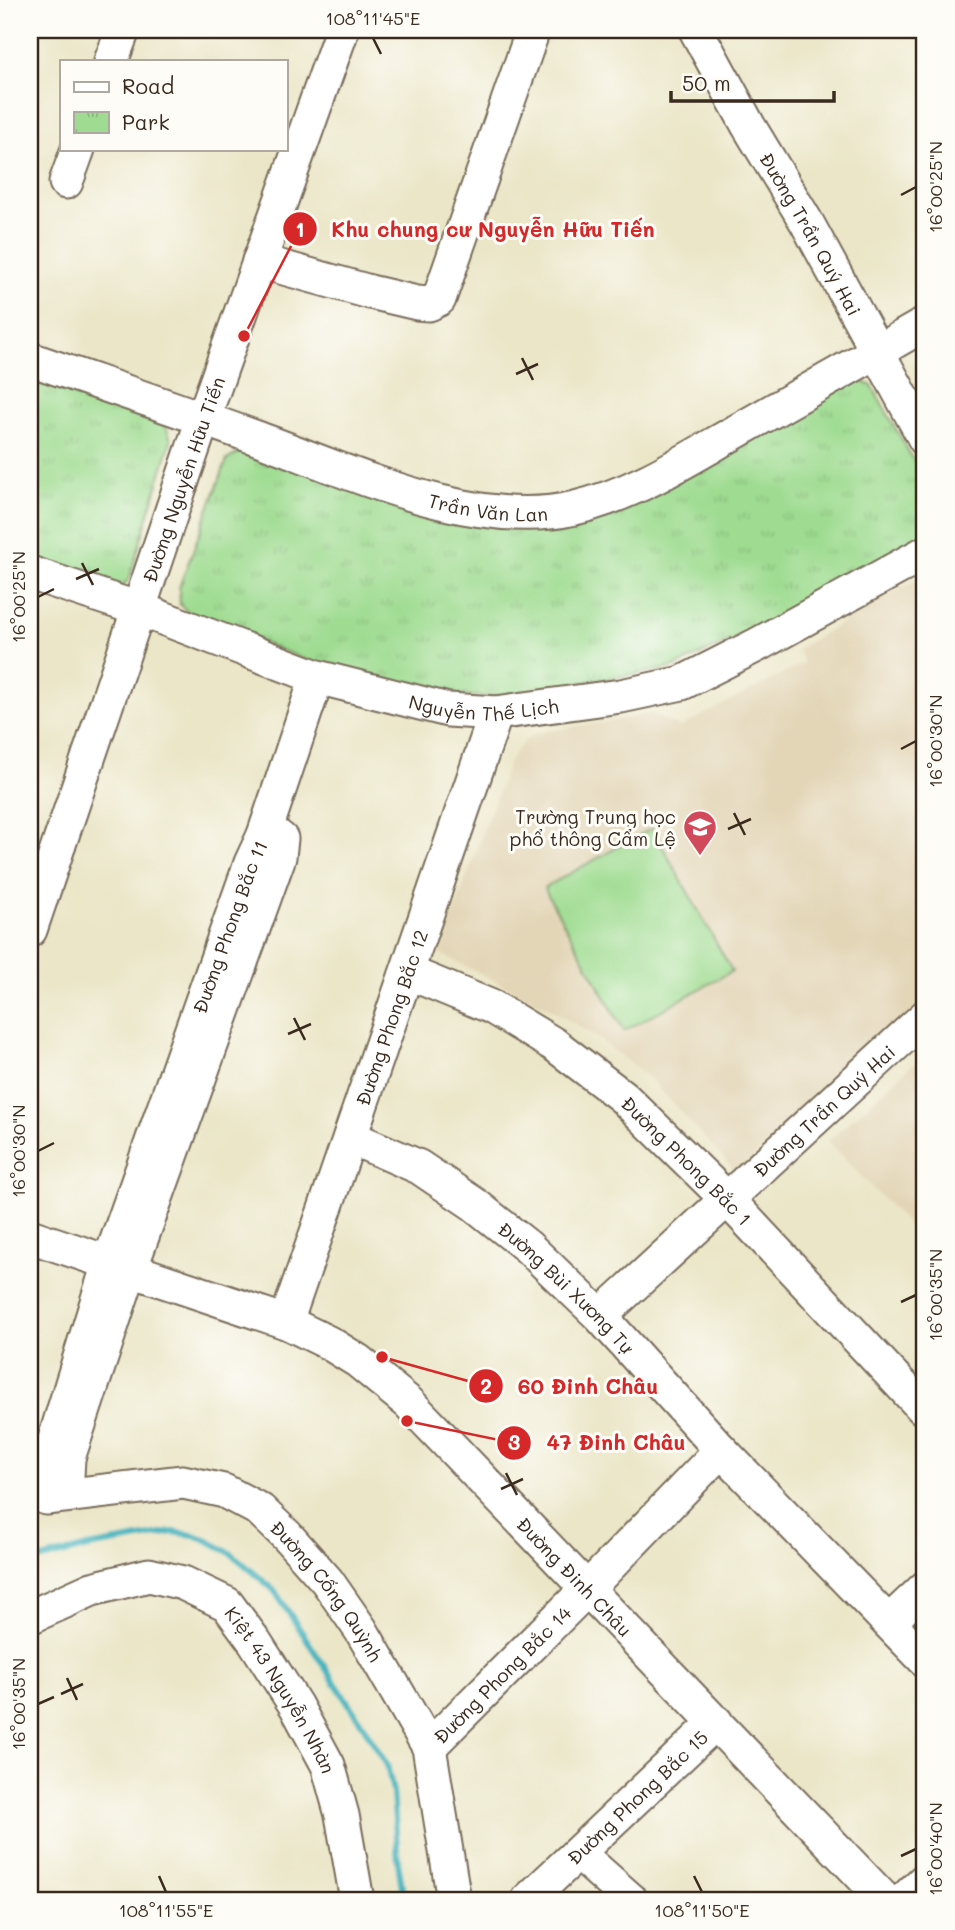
<svg xmlns="http://www.w3.org/2000/svg" width="955" height="1930" viewBox="0 0 955 1930" font-family="Mali,sans-serif">
<style>
.built{fill:#e3d6b7}
.grass{fill:#9fdc91;stroke:#6d8358;stroke-width:2}
.park{fill:url(#park-tufts);stroke:#6d8358;stroke-width:2}
.lines{fill:none;stroke-linecap:round;stroke-linejoin:round}
.stream{stroke:#43b2bd;stroke-width:6}
.minor-casing{stroke:#796c5a;stroke-width:37}
.minor{stroke:#fff;stroke-width:33}
.ticks{fill:none;stroke:#3b2a1e;stroke-width:2.5}
.labels{text-anchor:middle;dominant-baseline:central;stroke-width:6;stroke-linejoin:round;paint-order:stroke}
.street-label{font-size:19px;fill:#3b2a1e;stroke:#fdfcf7}
.poi-label{font-size:19px;fill:#3b2a1e;stroke:#fdfcf7;text-anchor:end}
.leader{fill:none;stroke:#d62828;stroke-width:2.5}
.callout-dot{fill:#d62828;stroke:#fdfcf7;stroke-width:2.5}
.mark-label{font-size:21px;text-anchor:middle;font-weight:bold;fill:#fff}
.callout-label{font-size:21px;text-anchor:middle;font-weight:bold;fill:#d62828;stroke:#fdfcf7;stroke-width:6;stroke-linejoin:round;paint-order:stroke}
.neatline{fill:none;stroke:#3b2a1e;stroke-width:2.5}
.ticks-label{font-size:18px;text-anchor:middle;fill:#3b2a1e}
</style>
<defs>
<pattern id="park-tufts" width="24" height="20" patternUnits="userSpaceOnUse" patternTransform="scale(1.75)"><rect width="24" height="20" fill="#9fdc91"/><path d="M3 7l-1-3M5 7V3M7 7l1-3M15 17l-1-3M17 17v-4M19 17l1-3" fill="none" stroke="#8abd7d"/></pattern>
</defs>
<rect width="100%" height="100%" fill="#fdfcf7"/>
<filter id="ink" filterUnits="userSpaceOnUse"><feTurbulence type="fractalNoise" baseFrequency=".0143" numOctaves="2"/><feDisplacementMap in="SourceGraphic" scale="14" xChannelSelector="R" yChannelSelector="G"/><feConvolveMatrix kernelMatrix="1 2 1 2 8 2 1 2 1" color-interpolation-filters="sRGB"/></filter>
<filter id="wash" filterUnits="userSpaceOnUse"><feTurbulence type="fractalNoise" baseFrequency=".00686" numOctaves="4" result="noise"/><feDisplacementMap in="SourceGraphic" scale="28" xChannelSelector="R" yChannelSelector="G"/><feGaussianBlur stdDeviation="1.57" result="paint"/><feColorMatrix in="noise" values="0 0 0 0 0 0 0 0 0 0 0 0 0 0 0 0 0 1.4 0 .05"/><feComposite in="paint" operator="in"/></filter>
<g filter="url(#wash)">
<rect width="100%" height="100%" fill="#ebe6c8"/>
<path class="built" d="M925,574V1001L736,1172L651,1080L603,1042L551,1009L439,953L509,761L522,743L536,733L650,714L680,727L804,663L797,649Z
M925,1053V1243L828,1141Z"/>
<path class="grass" d="M652,828L732,971L624,1031L544,888Z"/>
<path class="park" d="M30,377L162,422L167,429L171,440L129,580L121,587L30,558Z
M862,381L872,386L925,481V537L750,632L672,668L492,697L445,694L319,665L192,615L180,605L179,588L227,460L242,451L530,527L850,383Z"/>
<g class="lines">
<path class="stream" d="M30,1562L88,1547L173,1532L194,1535L209,1541L232,1554L274,1590L359,1719L387,1765L393,1792L398,1862L404,1900"/>
</g>
</g>
<g filter="url(#ink)">
<g class="lines">
<g class="minor-casing">
<g id="minor">
<path id="s1" d="M696,30L748,125L807,223L925,439"/>
<path d="M111,61L123,30"/>
<path d="M66,182L78,149"/>
<path d="M259,261L370,292L417,303L429,304L439,299L533,30"/>
<path id="s2" d="M30,359C105,385 180,410 254,437C349,471 473,532 575,508C631,495 683,462 732,434C797,397 861,361 925,324"/>
<path id="s3" d="M30,573L139,609L317,677L448,710L496,713L621,696L682,683L757,645L925,553"/>
<path d="M264,835L317,677"/>
<path id="s4" d="M30,930L203,419L342,30"/>
<path id="s5" d="M407,972L492,1007L555,1045L623,1097L727,1199L923,1408"/>
<path id="s6" d="M350,1137L419,1167L474,1204L528,1247L600,1316L721,1450L925,1660"/>
<path id="s7" d="M30,1236L286,1322L329,1343L358,1361L409,1403L885,1900"/>
<path id="s8" d="M600,1316L925,1017"/>
<path id="s9" d="M286,1322L496,713"/>
<path id="s10" d="M48,1497L50,1455L109,1263L251,863L264,835L273,833L281,839L279,857L130,1270L68,1458L66,1495"/>
<path id="s11" d="M46,1498L183,1482L224,1491L260,1510L287,1536L327,1581L361,1630L429,1747L454,1900"/>
<path id="s12" d="M30,1617L92,1589L149,1575L183,1583L227,1604L255,1642L296,1706L328,1765L342,1815L357,1900"/>
<path d="M889,1622L925,1588"/>
<path id="s13" d="M429,1747L587,1589L721,1450"/>
<path d="M578,1853L631,1900"/>
<path id="s14" d="M528,1900L716,1722"/>
<path d="M904,1900L925,1880"/>
</g>
</g>
<use href="#minor" class="minor"/>
</g>
</g>
<path class="ticks" d="M373,38L381,54M901,195L916,187M522,358L533,380M516,374L538,364M82,563L93,585M76,579L99,569M38,597L54,589M901,749L916,741M734,813L745,835M728,829L751,819M294,1018L305,1040M288,1034L311,1024M38,1151L54,1143M901,1302L916,1295M506,1473L517,1495M501,1489L523,1479M67,1678L77,1700M61,1694L83,1684M38,1704L54,1697M901,1856L916,1849M159,1876L166,1892M694,1876L702,1892"/>
<defs>
<g id="school-pin" transform="scale(1.75)"><path d="M0 17L-7.5 6A9.5 9.5 0 1 1 7.5 6Z" fill="#d1495b" stroke="#fdfcf7"/><path d="M0-5L7-2L0 1L-7-2ZM-4 1L0 2.5L4 1V4Q0 6-4 4Z" fill="#fff"/></g>
</defs>
<g fill-rule="evenodd">
<use href="#school-pin" x="700" y="827"/>
</g>
<g class="labels">
<g class="street-label">
<text stroke="none"><textPath href="#s1" startOffset="234">Đường Trần Quý Hai</textPath></text>
<text stroke="none"><textPath href="#s4" startOffset="476">Đường Nguyễn Hữu Tiến</textPath></text>
<text stroke="none"><textPath href="#s2" startOffset="483">Trần Văn Lan</textPath></text>
<text stroke="none"><textPath href="#s3" startOffset="476">Nguyễn Thế Lịch</textPath></text>
<text stroke="none"><textPath href="#s10" startOffset="600">Đường Phong Bắc 11</textPath></text>
<text stroke="none"><textPath href="#s9" startOffset="322">Đường Phong Bắc 12</textPath></text>
<text stroke="none"><textPath href="#s8" startOffset="304">Đường Trần Quý Hai</textPath></text>
<text stroke="none"><textPath href="#s5" startOffset="341">Đường Phong Bắc 1</textPath></text>
<text stroke="none"><textPath href="#s6" startOffset="266">Đường Bùi Xương Tự</textPath></text>
<text stroke="none"><textPath href="#s7" startOffset="658">Đường Đinh Châu</textPath></text>
<text stroke="none"><textPath href="#s11" startOffset="326">Đường Cống Quỳnh</textPath></text>
<text stroke="none"><textPath href="#s13" startOffset="103">Đường Phong Bắc 14</textPath></text>
<text stroke="none"><textPath href="#s12" startOffset="312">Kiệt 43 Nguyễn Nhàn</textPath></text>
<text stroke="none"><textPath href="#s14" startOffset="150">Đường Phong Bắc 15</textPath></text>
</g>
<g class="poi-label">
<text x="676" y="816">Trường Trung học<tspan x="676" dy="22">phổ thông Cẩm Lệ</tspan></text>
</g>
</g>
<path class="leader" d="M244 336L300 229M382 1357L486 1386M407 1421L514 1443"/>
<g class="callout-dot">
<circle cx="244" cy="336" r="7"/>
<circle cx="382" cy="1357" r="7"/>
<circle cx="407" cy="1421" r="7"/>
<circle cx="300" cy="229" r="18"/>
<circle cx="486" cy="1386" r="18"/>
<circle cx="514" cy="1443" r="18"/>
</g>
<g class="mark-label">
<text x="300" y="237">1</text>
<text x="486" y="1394">2</text>
<text x="514" y="1450">3</text>
</g>
<g class="callout-label">
<text x="493" y="237">Khu chung cư Nguyễn Hữu Tiến</text>
<text x="588" y="1394">60 Đinh Châu</text>
<text x="616" y="1450">47 Đinh Châu</text>
</g>
<rect width="955" height="1930" fill="none" stroke="#fdfcf7" stroke-width="77"/>
<rect x="60" y="60" width="228" height="91" fill="#fdfcf7" stroke="#afa8a0" stroke-width="2"/>
<rect x="74" y="82" width="35" height="10" fill="#ffffff" stroke="#afa8a0" stroke-width="2"/>
<text x="122" y="94" font-size="21" fill="#3b2a1e">Road</text>
<rect x="74" y="112" width="35" height="21" fill="url(#park-tufts)" stroke="#afa8a0" stroke-width="2"/>
<text x="122" y="130" font-size="21" fill="#3b2a1e">Park</text>
<path d="M671 91v10h163v-10" fill="none" stroke="#3b2a1e" stroke-width="3.5"/>
<text x="682" y="91" font-size="21" fill="#3b2a1e" stroke="#fdfcf7" stroke-width="5" paint-order="stroke">50 m</text>
<rect x="38" y="38" width="878" height="1854" class="neatline"/>
<g class="ticks-label">
<text x="373" y="25">108°11'45"E</text>
<text transform="translate(936 187) rotate(-90)" y="6">16°00'25"N</text>
<text transform="translate(19 597) rotate(-90)" y="6">16°00'25"N</text>
<text transform="translate(936 741) rotate(-90)" y="6">16°00'30"N</text>
<text transform="translate(19 1151) rotate(-90)" y="6">16°00'30"N</text>
<text transform="translate(936 1295) rotate(-90)" y="6">16°00'35"N</text>
<text transform="translate(19 1704) rotate(-90)" y="6">16°00'35"N</text>
<text transform="translate(936 1849) rotate(-90)" y="6">16°00'40"N</text>
<text x="166" y="1917">108°11'55"E</text>
<text x="702" y="1917">108°11'50"E</text>
</g>
</svg>
